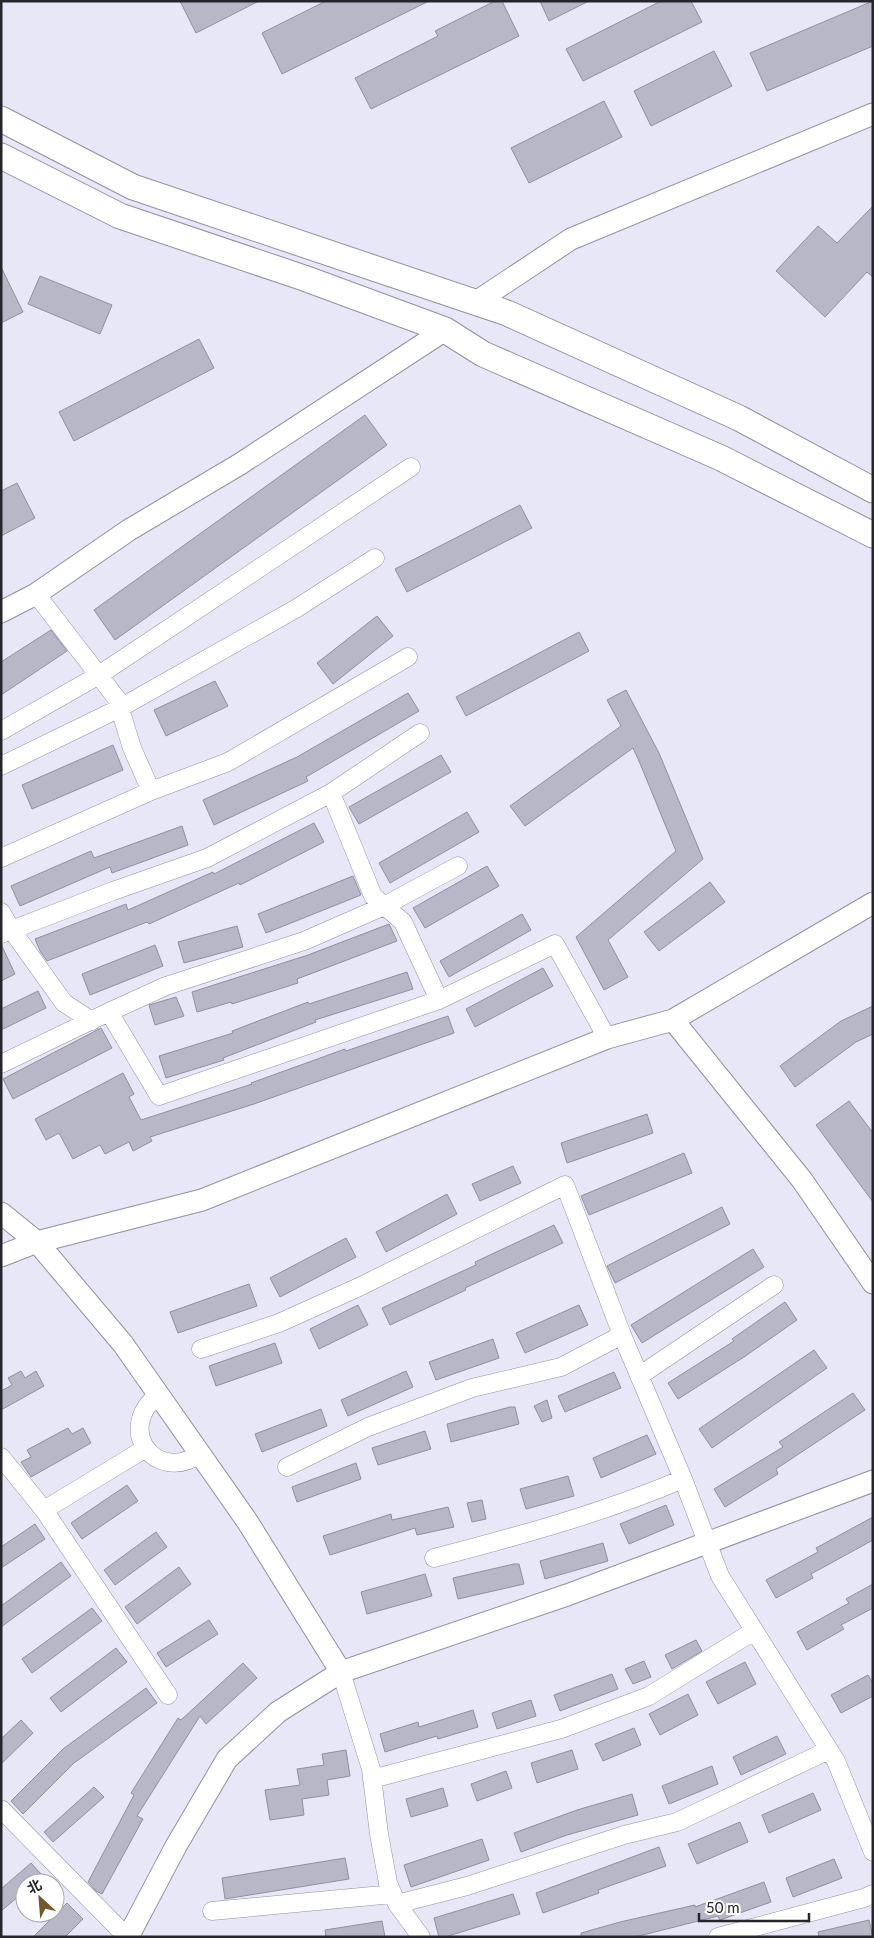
<svg xmlns="http://www.w3.org/2000/svg" width="874" height="1938" viewBox="0 0 874 1938" font-family="Lato,'Noto Sans SC',sans-serif">
<style>
.building{fill:#b7b7c7;stroke:#908f9f}
.lines{fill:none;stroke-linecap:round;stroke-linejoin:round}
.minor-casing{stroke:#9190a0;stroke-width:19}
.tertiary-casing{stroke:#9190a0;stroke-width:23}
.secondary-casing{stroke:#9190a0;stroke-width:27}
.minor{stroke:#fff;stroke-width:18}
.tertiary{stroke:#fff;stroke-width:21}
.secondary{stroke:#fff;stroke-width:25}
</style>
<rect width="100%" height="100%" fill="#e8e7f8"/>
<path class="building" d="M180,1H259L196,33Z
M326,1H429L282,74L262,33Z
M495,1H502L519,36L371,109L355,78L438,36L435,31Z
M540,1H589L549,21Z
M661,1H691L702,22L583,81L566,49Z
M873,1V46L767,91L750,53Z
M714,51L732,86L651,126L634,91Z
M604,101L622,137L529,183L511,148Z
M873,206V277L867,272L825,317L776,271L818,226L837,243Z
M1,267L23,312L1,323Z
M40,276L112,305L100,334L28,304Z
M199,339L214,368L74,441L59,412Z
M365,415L387,445L115,640L94,610Z
M17,483L35,518L1,536V491Z
M520,505L532,528L407,592L395,569Z
M377,616L393,636L333,684L317,663Z
M51,630L67,651L1,695V662Z
M579,632L589,651L466,716L456,697Z
M215,681L228,706L166,736L154,710Z
M626,690L659,753L703,859L608,940L628,977L604,990L576,937L676,851L639,761L633,748L525,826L510,806L621,726L607,700Z
M408,693L419,711L306,777L308,781L214,825L203,800L297,757Z
M113,745L123,770L32,809L22,785Z
M441,755L451,772L359,824L349,807Z
M467,812L479,832L390,883L379,863Z
M314,823L324,842L240,885L239,883L149,924L147,922L47,961L40,951L35,939L126,904L128,910L213,872L214,874Z
M182,826L188,845L112,873L110,867L20,906L11,886L91,851L94,858Z
M487,866L499,886L425,928L413,908Z
M353,876L361,895L266,933L258,914Z
M710,882L725,902L659,951L644,932Z
M522,914L531,930L449,977L440,961Z
M389,924L397,941L297,979L298,983L232,1004L231,1002L197,1012L192,992L308,955Z
M237,926L243,947L184,963L178,942Z
M1,944L15,974L1,981Z
M155,945L163,966L90,995L82,974Z
M543,968L553,986L475,1027L466,1009Z
M407,972L413,989L315,1020L316,1022L223,1058L224,1060L166,1078L159,1056L233,1033L232,1031L308,1002L309,1004Z
M38,991L46,1008L1,1030V1009Z
M176,997L184,1016L155,1025L149,1005Z
M873,1006V1034L856,1042L795,1087L780,1066L841,1021Z
M448,1016L454,1033L254,1104L150,1137L152,1141L133,1151L129,1142L105,1154L100,1145L73,1159L59,1133L46,1140L35,1119L123,1073L134,1094L129,1097L141,1120L252,1084L251,1083L345,1049L346,1051Z
M101,1028L112,1048L13,1099L3,1079Z
M849,1101L873,1133V1202L816,1125Z
M647,1114L653,1133L567,1163L561,1143Z
M684,1153L692,1173L589,1215L581,1196Z
M513,1166L521,1183L480,1201L472,1184Z
M447,1194L457,1214L386,1252L376,1232Z
M722,1207L730,1224L615,1283L607,1266Z
M554,1225L563,1243L465,1288L466,1290L390,1325L382,1308L476,1265L475,1262Z
M346,1238L356,1257L280,1297L270,1278Z
M753,1249L764,1267L642,1343L631,1325Z
M249,1284L257,1306L178,1333L170,1312Z
M785,1302L797,1320L744,1357L678,1399L668,1383L734,1341L732,1339Z
M358,1305L368,1325L319,1349L310,1329Z
M579,1305L588,1325L525,1353L516,1333Z
M493,1339L499,1358L436,1380L429,1362Z
M275,1343L282,1363L216,1386L209,1366Z
M814,1350L827,1368L712,1448L699,1429Z
M21,1371L25,1378L36,1371L44,1386L1,1410V1391L12,1385L8,1378Z
M406,1371L413,1387L348,1416L341,1400Z
M614,1372L621,1388L565,1412L558,1396Z
M853,1393L865,1410L776,1469L778,1474L725,1507L714,1489L783,1447L779,1442Z
M547,1400L552,1418L542,1422L534,1406Z
M510,1407H515L519,1424L451,1442L447,1424Z
M321,1409L327,1426L262,1452L255,1434Z
M68,1428L72,1434L83,1428L91,1443L31,1477L21,1462L31,1457L27,1450Z
M425,1431L431,1449L378,1465L372,1448Z
M647,1435L656,1454L601,1478L593,1458Z
M356,1463L361,1479L297,1502L292,1487Z
M568,1476L574,1496L526,1509L520,1489Z
M127,1485L138,1501L82,1539L71,1523Z
M482,1500L486,1519L472,1522L467,1503Z
M666,1505L674,1525L629,1544L620,1524Z
M448,1507L454,1527L417,1535L415,1528L330,1555L323,1536L391,1514L392,1520Z
M873,1517V1540L811,1574L813,1578L776,1598L766,1580L818,1552L816,1548Z
M35,1524L45,1539L1,1568V1547Z
M156,1532L167,1547L115,1585L104,1570Z
M603,1543L608,1561L545,1579L540,1561Z
M61,1562L71,1576L1,1627V1606Z
M514,1564H519L524,1584L458,1599L453,1578Z
M179,1567L191,1584L137,1624L125,1607Z
M425,1574L432,1596L367,1614L361,1592Z
M873,1584V1608L841,1625L844,1629L807,1650L797,1632L849,1603L846,1599Z
M92,1608L102,1621L32,1673L22,1659Z
M209,1620L218,1634L166,1667L157,1653Z
M696,1640L702,1651L672,1669L665,1655Z
M116,1648L127,1662L61,1712L50,1698Z
M644,1661L651,1677L633,1684L625,1669Z
M745,1662L756,1684L718,1704L706,1682Z
M243,1663L257,1678L206,1724L200,1716L137,1816L143,1819L102,1894L96,1891L88,1882L134,1795L131,1793L178,1718L181,1720Z
M612,1674L618,1689L560,1711L554,1695Z
M868,1675L873,1683V1696L841,1713L831,1695Z
M146,1688L157,1703L74,1763L23,1814L11,1801L63,1749Z
M688,1694L698,1715L660,1735L649,1714Z
M531,1700L536,1716L497,1729L492,1713Z
M473,1710L478,1727L438,1739L437,1736L385,1752L380,1734L418,1722L419,1727Z
M21,1720L33,1733L1,1764V1739Z
M634,1728L641,1745L603,1761L595,1744Z
M777,1736L786,1754L741,1775L733,1757Z
M346,1750L350,1776L327,1780L329,1795L302,1799L304,1815L270,1820L265,1790L300,1785L297,1769L324,1765L322,1754Z
M572,1750L578,1769L537,1783L531,1763Z
M712,1766L718,1784L669,1804L662,1786Z
M506,1771L512,1788L477,1801L471,1784Z
M94,1787L104,1797L53,1842L44,1832Z
M443,1788L448,1806L411,1817L406,1799Z
M813,1793L821,1810L769,1833L762,1815Z
M632,1794L638,1815L567,1835L521,1852L514,1833L577,1810Z
M740,1822L748,1842L697,1864L688,1844Z
M482,1839L489,1860L411,1887L404,1865Z
M659,1847L666,1866L598,1890L599,1893L543,1913L536,1893Z
M345,1858L349,1879L225,1899L222,1878Z
M834,1859L842,1878L793,1897L786,1878Z
M31,1863L42,1875L34,1883H25V1891L1,1911V1889Z
M764,1882L771,1902L720,1920L718,1916L635,1937H581V1933L620,1922L695,1905V1907Z
M513,1894L520,1914L445,1937H439L434,1918Z
M67,1903L83,1919L65,1937H33Z
M869,1920L873,1937H819L818,1932Z
M382,1921L385,1937H326L325,1930Z"/>
<g class="lines">
<g class="minor-casing">
<path id="minor" d="M1,731L99,675L411,467
M1,766L120,708L297,608L375,558
M151,791L228,762L408,657
M331,793L373,896L403,922L439,1000
M1,858L151,791L132,748L117,699L36,594
M1,912L11,929L64,1003L92,1021
M1,934L113,891L207,858L331,793L420,733
M109,1012L166,986L304,941L384,906L458,866
M1,1064L109,1012L159,1096L439,1000L555,944L607,1038
M201,1349L279,1323L359,1287L565,1185L622,1335L683,1479L720,1576L836,1761L873,1852
M639,1376L774,1285
M158,1395C115,1429 155,1484 200,1454
M1,1457L44,1510L168,1695
M287,1467L368,1427L472,1388L561,1367L622,1335
M44,1510L146,1448
M434,1558C519,1536 603,1513 683,1479
M341,1672L371,1769L379,1834L388,1883L397,1904L421,1937
M372,1779L561,1729L649,1696L754,1631
M1,1809L127,1937
M397,1904L467,1886L624,1835L677,1822L829,1750
M212,1911L393,1894
M718,1937L864,1898L873,1894"/>
</g>
<g class="tertiary-casing">
<path id="tertiary" d="M476,302L571,239L873,114
M1,612L36,594L129,530L240,464L445,330
M673,1020L802,1180L873,1283
M1,1213L37,1242L123,1344L247,1521L341,1672
M1,1256L37,1242L202,1200L607,1038L673,1020L873,903
M128,1937L176,1846L227,1759L278,1712L341,1672L567,1595L873,1481"/>
</g>
<g class="secondary-casing">
<path id="secondary" d="M1,119L133,187L507,313L739,418L873,490
M1,156L120,216L304,278L445,330L483,354L721,458L873,535"/>
</g>
<use href="#minor" class="minor"/>
<use href="#tertiary" class="tertiary"/>
<use href="#secondary" class="secondary"/>
</g>
<rect width="874" height="1938" fill="none" stroke="#25252b" stroke-width="5"/>
<g transform="translate(40 1898) rotate(334)"><circle r="24" fill="#ffffff" stroke="#a8a8aa"/>
<path d="M0-4L9 19L0 12L-9 19Z" fill="#75592c"/>
<text y="-8" font-size="14" font-weight="bold" text-anchor="middle" fill="#25252b">北</text>
</g>
<path d="M699 1913v8h110v-8" fill="none" stroke="#25252b" stroke-width="2.5"/>
<text x="706" y="1913" font-size="15" fill="#25252b" stroke="#ffffff" stroke-width="4" paint-order="stroke">50 m</text>
</svg>
